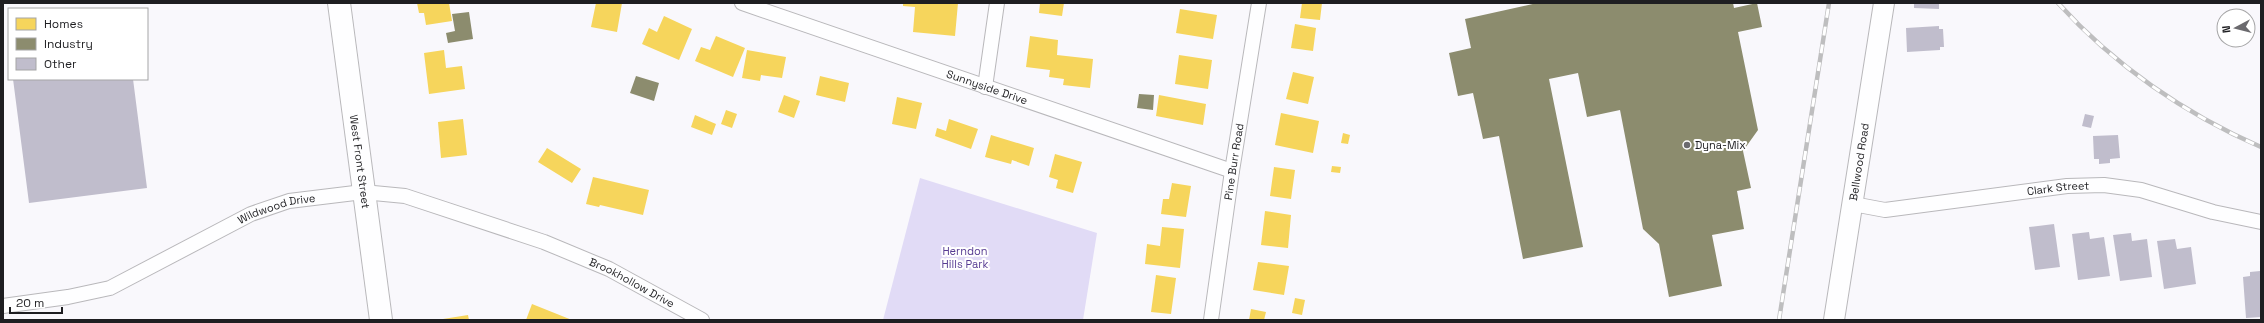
<svg xmlns="http://www.w3.org/2000/svg" width="2264" height="323" viewBox="0 0 2264 323" font-family="'Space Grotesk',sans-serif">
<style>
.green{fill:#e1dbf6}
.homes{fill:#f6d55c}
.industry{fill:#8c8c6e}
.building{fill:#c0bdcc}
.lines{fill:none;stroke-linecap:round;stroke-linejoin:round}
.street-casing{stroke:#b9b8bb;stroke-width:16}
.secondary-casing{stroke:#b9b8bb;stroke-width:22}
.primary-casing{stroke:#b9b8bb;stroke-width:24}
.street{stroke:#fefeff;stroke-width:14}
.secondary{stroke:#fefeff;stroke-width:20}
.primary{stroke:#fefeff;stroke-width:22}
.rail-casing{stroke:#bebebf;stroke-width:4.5}
.rail{stroke:#fff;stroke-width:3;stroke-dasharray:9;stroke-linecap:butt}
.poi-dot{fill:#6b6a6e;stroke:#fff;stroke-width:1.5}
.labels{text-anchor:middle;dominant-baseline:central;stroke-width:4;stroke-linejoin:round;paint-order:stroke}
.street-label{font-size:11px;fill:#1e1e21;stroke:#fff}
.poi-label{font-size:11px;fill:#1e1e21;stroke:#fff;text-anchor:start}
.park-label{font-size:11px;fill:#573c92;stroke:#fff}
</style>
<rect width="100%" height="100%" fill="#f9f8fc"/>
<path class="green" d="M920,178L1097,233L1083,320H883Z"/>
<path class="homes" d="M417,3H449L452,21L426,25L424,13H419Z
M596,3H622L617,32L591,27Z
M903,3H958L955,36L913,32L915,7L903,6Z
M1040,3H1064L1062,16L1039,13Z
M1302,3H1322L1320,20L1300,18Z
M1180,9L1217,15L1213,39L1176,33Z
M664,16L692,29L679,60L642,44L649,28L657,32Z
M1295,24L1316,28L1313,51L1291,48Z
M716,36L745,48L733,77L695,61L701,47L710,50Z
M1030,36L1058,40L1057,55L1093,59L1090,88L1063,85L1064,79L1049,77L1050,70L1026,67Z
M444,50L446,68L462,66L465,89L429,94L424,53Z
M747,50L786,57L782,78L761,75L760,81L742,78Z
M1179,55L1212,60L1208,89L1175,84Z
M1293,72L1314,77L1308,104L1286,99Z
M820,76L849,83L845,102L816,95Z
M784,95L800,101L794,118L778,112Z
M1159,95L1206,104L1203,125L1156,116Z
M897,97L922,103L916,129L892,124Z
M726,110L737,114L732,128L721,124Z
M1281,113L1319,121L1313,153L1275,145Z
M695,115L716,124L712,135L691,127Z
M463,119L467,155L441,158L438,122Z
M949,119L978,129L971,149L935,136L937,128L946,131Z
M1343,133L1350,135L1348,144L1341,143Z
M991,135L1034,148L1029,166L1012,160L1011,164L985,157Z
M547,148L581,169L572,183L538,162Z
M1055,154L1082,162L1073,193L1056,188L1058,180L1049,177Z
M1332,166L1341,167L1340,173L1331,172Z
M1274,167L1295,170L1291,199L1270,196Z
M593,177L649,190L643,215L600,205L599,207L586,204Z
M1172,183L1191,186L1186,217L1161,214L1163,199H1169Z
M1265,211L1291,215L1288,248L1261,245Z
M1162,227L1184,229L1180,268L1145,264L1147,244L1160,246Z
M1258,262L1289,266L1284,295L1253,290Z
M1156,275L1176,278L1171,314L1151,312Z
M1295,298L1305,300L1302,315L1292,313Z
M532,304L572,320H526Z
M1251,309L1266,312L1264,320H1249Z
M468,315L469,320H443V319Z"/>
<path class="industry" d="M1537,3H1733L1734,8L1757,3L1762,27L1738,32L1758,130L1743,151L1751,188L1737,191L1744,229L1712,235L1722,286L1669,297L1659,244L1643,229L1620,110L1587,117L1578,73L1549,79L1583,247L1523,259L1499,136L1483,139L1473,93L1458,96L1449,53L1471,48L1465,19Z
M469,12L473,39L448,43L446,33L455,31L452,14Z
M636,76L659,83L654,101L630,93Z
M1139,94L1154,95L1153,110L1137,108Z"/>
<path class="building" d="M1914,3H1939V9L1914,8Z
M1939,26V29H1943L1944,47H1940V50L1907,52L1906,28Z
M13,79H133L147,188L29,203Z
M2085,114L2094,116L2091,128L2082,126Z
M2118,135L2120,158L2110,159V163L2099,164V159H2094L2093,136Z
M2054,224L2060,267L2035,270L2029,227Z
M2089,232L2090,239L2104,237L2110,276L2078,280L2072,234Z
M2131,233L2132,241L2147,239L2152,277L2120,281L2113,235Z
M2175,239L2177,249L2191,247L2196,284L2164,289L2157,241Z
M2260,271L2261,317L2246,318L2243,277L2250,276V272Z"/>
<g class="lines">
<g class="street-casing">
<g id="street">
<path id="s1" d="M742,3L1232,171"/>
<path d="M985,87L997,3"/>
<path id="s2" d="M1853,204L1885,210L2067,186L2104,185L2141,190L2213,212L2261,222"/>
<path id="s3" d="M3,306L68,297L110,288L251,214L289,201L363,192L405,196L544,242L609,269L702,320"/>
<path id="s4" d="M1211,320L1232,171L1259,3"/>
</g>
</g>
<g class="secondary-casing">
<g id="secondary">
<path id="s5" d="M1834,320L1884,3"/>
</g>
</g>
<g class="primary-casing">
<g id="primary">
<path id="s6" d="M339,3L381,320"/>
</g>
</g>
<use href="#street" class="street"/>
<use href="#secondary" class="secondary"/>
<use href="#primary" class="primary"/>
<g class="rail-casing">
<path id="rail" d="M2058,3C2114,65 2185,114 2261,147
M1779,320L1829,3"/>
</g>
<use href="#rail" class="rail"/>
</g>
<circle class="poi-dot" cx="1687" cy="145" r="4"/>
<g class="labels">
<g class="street-label">
<text stroke="none"><textPath href="#s1" startOffset="259">Sunnyside Drive</textPath></text>
<text stroke="none"><textPath href="#s4" startOffset="160">Pine Burr Road</textPath></text>
<text stroke="none"><textPath href="#s6" startOffset="160">West Front Street</textPath></text>
<text stroke="none"><textPath href="#s5" startOffset="160">Bellwood Road</textPath></text>
<text stroke="none"><textPath href="#s2" startOffset="207">Clark Street</textPath></text>
<text stroke="none"><textPath href="#s3" startOffset="294">Wildwood Drive</textPath></text>
<text stroke="none"><textPath href="#s3" startOffset="668">Brookhollow Drive</textPath></text>
</g>
<g class="poi-label">
<text x="1695" y="145">Dyna-Mix</text>
</g>
<g class="park-label">
<text x="965" y="251">Herndon<tspan x="965" dy="13">Hills Park</tspan></text>
</g>
</g>
<rect width="2264" height="323" fill="none" stroke="#1e1e21" stroke-width="8"/>
<rect x="8" y="8" width="140" height="72" fill="#ffffff" stroke="#a5a5a6"/>
<rect x="16" y="18" width="20" height="12" fill="#f6d55c" stroke="#a5a5a6"/>
<text x="44" y="28" font-size="12" fill="#1e1e21">Homes</text>
<rect x="16" y="38" width="20" height="12" fill="#8c8c6e" stroke="#a5a5a6"/>
<text x="44" y="48" font-size="12" fill="#1e1e21">Industry</text>
<rect x="16" y="58" width="20" height="12" fill="#c0bdcc" stroke="#a5a5a6"/>
<text x="44" y="68" font-size="12" fill="#1e1e21">Other</text>
<g transform="translate(2236 28) rotate(263)"><circle r="19" fill="#ffffff" stroke="#a5a5a6"/>
<path d="M0-3L7 15L0 10L-7 15Z" fill="#6b6a6e"/>
<text y="-6" font-size="11" font-weight="bold" text-anchor="middle" fill="#1e1e21">N</text>
</g>
<path d="M10 307v6h52v-6" fill="none" stroke="#1e1e21" stroke-width="2"/>
<text x="16" y="307" font-size="12" fill="#1e1e21" stroke="#ffffff" stroke-width="3" paint-order="stroke">20 m</text>
</svg>
